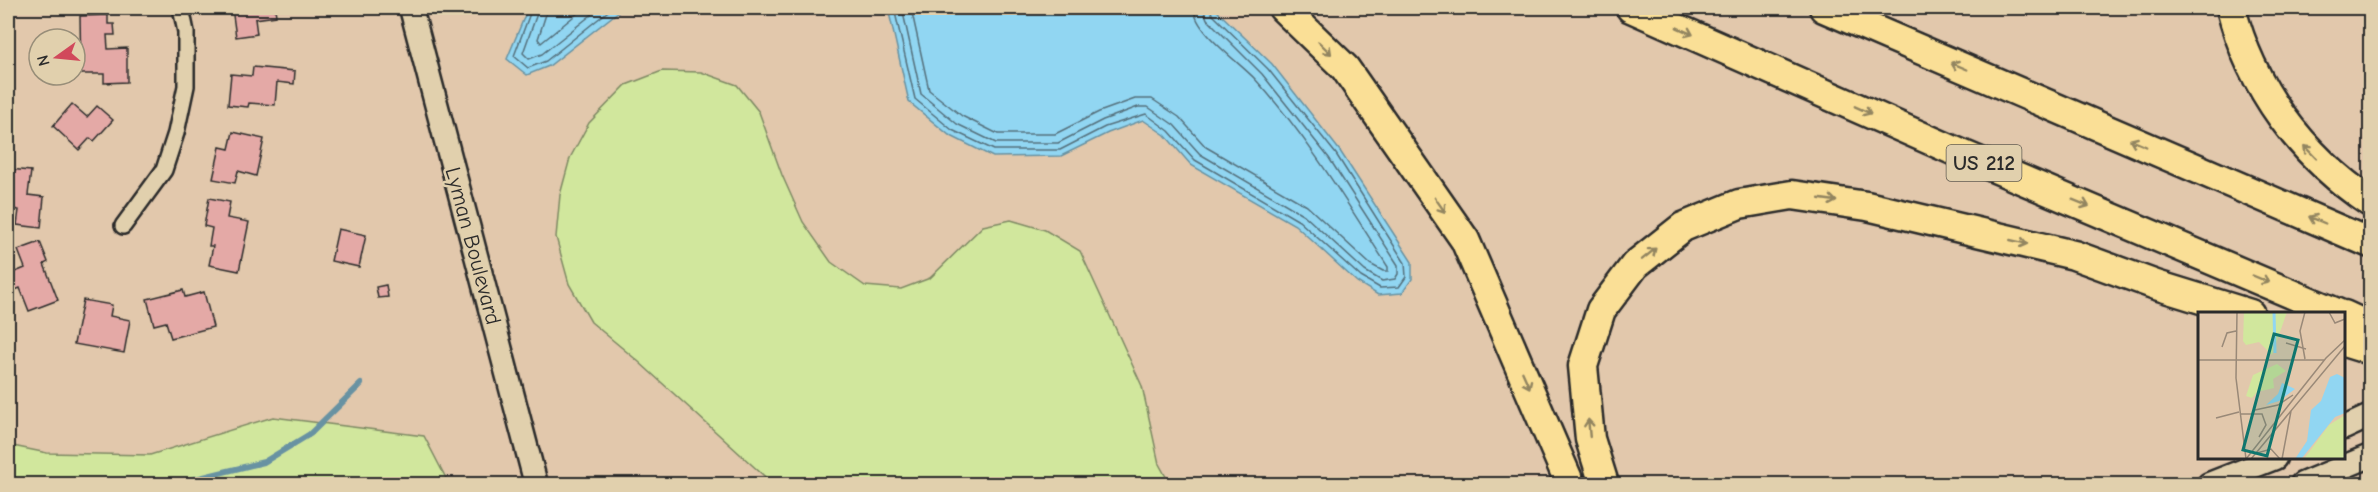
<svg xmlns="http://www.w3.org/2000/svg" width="2378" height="492" viewBox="0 0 2378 492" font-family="'Comic Neue',sans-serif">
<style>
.green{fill:#d1e79d;stroke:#7e8964;stroke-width:1.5}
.water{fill:#91d6f2;stroke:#6892a2;stroke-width:1.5}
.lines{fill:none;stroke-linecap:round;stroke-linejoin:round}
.shore{stroke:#546f7b;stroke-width:1.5}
.stream{stroke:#6892a2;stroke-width:6}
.building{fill:#e4a9a6;stroke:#2b2b2b;stroke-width:1.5}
.street-casing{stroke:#2b2b2b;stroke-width:20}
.secondary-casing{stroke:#2b2b2b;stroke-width:27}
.highway-casing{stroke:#2b2b2b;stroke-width:33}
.street{stroke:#e1d0ad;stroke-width:15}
.secondary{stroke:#e1d0ad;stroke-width:22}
.highway{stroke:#fadf96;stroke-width:28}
.oneway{stroke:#928560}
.labels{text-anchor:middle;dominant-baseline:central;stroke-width:5;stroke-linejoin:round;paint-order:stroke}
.shield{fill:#e1d0ad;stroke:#625c52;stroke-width:1.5}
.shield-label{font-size:21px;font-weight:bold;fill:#2b2b2b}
.street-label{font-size:22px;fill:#2b2b2b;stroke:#e1d0ad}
.inset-river{fill:none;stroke:#91d6f2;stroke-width:3}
.inset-road{fill:none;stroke:#998978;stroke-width:1.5}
.view{fill:#0f766e;fill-opacity:0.15;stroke:#0f766e;stroke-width:3}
.inset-edge{fill:none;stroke:#2b2b2b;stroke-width:3}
</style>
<rect width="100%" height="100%" fill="#e2c8ac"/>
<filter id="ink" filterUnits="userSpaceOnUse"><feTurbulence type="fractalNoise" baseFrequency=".0167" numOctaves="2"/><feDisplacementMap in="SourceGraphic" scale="12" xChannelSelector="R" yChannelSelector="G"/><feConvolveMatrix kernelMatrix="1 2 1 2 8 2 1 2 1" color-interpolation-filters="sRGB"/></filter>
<g filter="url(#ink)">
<path class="green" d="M662,71L701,72L737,85L759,112L782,175L803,222L831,262L865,286L901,289L930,278L983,226L1011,220L1045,230L1080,251L1142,386L1159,464L1170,484H773L639,362L591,322L569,284L556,237L560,195L570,158L589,123L626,85Z
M273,417L424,436L449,484H8V445L47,453L150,455Z"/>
<path class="water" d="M528,8H623L549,66L527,75L507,59Z
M888,8H1214L1272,64L1340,151L1412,262V279L1402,293L1378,295L1357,282L1295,225L1191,165L1165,135L1143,120L1108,133L1061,156L993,157L949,135L909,102Z"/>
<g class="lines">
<path class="shore" d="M532,8L514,56L528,68L546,61L612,8
M539,8L523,53L529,59L542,54L600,8
M548,8L538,39L541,43L584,8
M894,8L915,99L952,130L994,150H1060L1105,127L1146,114L1169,131L1195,160L1299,221L1361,277L1380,288L1399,287L1406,277L1405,263L1336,154L1268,69L1212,14L1210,8
M902,8L921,94L957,124L996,143H1058L1103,120L1138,107H1148L1174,125L1200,154L1304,215L1365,271L1382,281L1395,279L1398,274V265L1329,158L1262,74L1207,19L1203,8
M911,8L929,90L962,116L998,134H1055L1099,112L1135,99H1152L1179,117L1206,147L1307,206L1370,264L1383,271H1388V267C1347,203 1307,136 1255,79C1239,62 1194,31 1194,8"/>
<path class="stream" d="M175,484L264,462L310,434L361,384"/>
</g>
<path class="building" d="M232,8H275L276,16L255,19L257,34L236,37Z
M108,15V24H114L115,35H107L108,49L127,48V82L104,83V74H81L80,16Z
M253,67L295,71L294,84L277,82L275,105L249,103L248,107L228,105L231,74L252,76Z
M72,104L87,117L97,106L113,120L94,141L90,138L79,150L53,126Z
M233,132L264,139L256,176L238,171L235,183L213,179L220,147L229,149Z
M8,169L31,171L28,195L44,197L41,228L17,225L19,210L8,208Z
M209,198L230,202L227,218L249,222L239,271L209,265L213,246H209L212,228L204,226Z
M338,229L366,235L359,267L331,261Z
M40,242L48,262L44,264L58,300L29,311L20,288L10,292L8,275L25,268L18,250Z
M386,285L388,297L378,298L376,287Z
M183,290L185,297L204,292L213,327L171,338L166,322L154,325L147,299Z
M83,300L112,305L110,316L130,320L124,353L74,344Z"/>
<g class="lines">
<g class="street-casing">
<path id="street" d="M123,226L164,170L176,133L186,86V32L181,8"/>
</g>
<g class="secondary-casing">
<path id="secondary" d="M411,8L536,484
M2344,428L2370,416
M2209,484L2275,458
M2302,484L2370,456"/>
</g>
<g class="highway-casing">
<path id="highway" d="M1283,8L1345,68L1465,240L1570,484
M1631,8L1957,152L2339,314
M1824,8L2370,243
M2231,8C2251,88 2302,156 2370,202
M2344,315L2370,327
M2344,342L2370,350
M1604,484L1590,439L1583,366L1601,310L1635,265L1683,227L1739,204L1792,195L1867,206L2074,255L2156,285L2250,314"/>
</g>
<use href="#street" class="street"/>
<use href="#secondary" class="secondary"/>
<use href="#highway" class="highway"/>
</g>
<defs><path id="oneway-shaft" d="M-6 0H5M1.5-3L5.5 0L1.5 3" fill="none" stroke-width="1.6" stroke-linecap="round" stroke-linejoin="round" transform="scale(1.5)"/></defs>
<g class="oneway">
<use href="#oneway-shaft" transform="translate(1685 31) rotate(24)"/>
<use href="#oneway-shaft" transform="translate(1325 48) rotate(44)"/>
<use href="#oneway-shaft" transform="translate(1959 66) rotate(-157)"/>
<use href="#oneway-shaft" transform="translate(1863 110) rotate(24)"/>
<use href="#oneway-shaft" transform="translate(2138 143) rotate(-157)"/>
<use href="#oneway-shaft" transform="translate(2310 152) rotate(-134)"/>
<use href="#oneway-shaft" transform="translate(1828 200) rotate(8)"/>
<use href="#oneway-shaft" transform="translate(2081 203) rotate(22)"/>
<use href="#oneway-shaft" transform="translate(1440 205) rotate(55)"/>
<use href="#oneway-shaft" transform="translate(2317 220) rotate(-157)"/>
<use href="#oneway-shaft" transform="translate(2019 242) rotate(13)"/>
<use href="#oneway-shaft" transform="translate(1649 254) rotate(-39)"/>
<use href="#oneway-shaft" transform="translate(2261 279) rotate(23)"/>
<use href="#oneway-shaft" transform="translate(1526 380) rotate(66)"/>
<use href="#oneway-shaft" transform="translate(1589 428) rotate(-95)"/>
</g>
</g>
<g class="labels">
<rect class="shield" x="1946.5" y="145" width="75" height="36" rx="4.5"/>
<g class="shield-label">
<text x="1984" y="163">US 212</text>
</g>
<g class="street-label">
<text transform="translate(473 246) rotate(75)">Lyman Boulevard</text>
</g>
</g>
<g transform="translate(2198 312)">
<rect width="147" height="147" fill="#e2c8ac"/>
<path d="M46,0H89L74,43L61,30L48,33L45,29ZM79,52L88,59L75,67L76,76L59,80L54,86L48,84L55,63ZM147,103V147H106L131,113Z" fill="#d1e79d"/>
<path d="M139,62L147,66V101L137,105L104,146L97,147L109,129L113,98L123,89L132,65ZM84,71L97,77L81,89L68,93L80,82Z" fill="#91d6f2"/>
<path class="inset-river" d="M76,0L77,41"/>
<path class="inset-road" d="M39,0L38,66L48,147M107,0L102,19L107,47M131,0L137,11L147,7M88,31L108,37M24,35L29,21L38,19M0,48H126M57,98L80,93L95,83M42,102H64L68,113L61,125M18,106L41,100M59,141L73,137L82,147M48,147L128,46L147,28M53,147L147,34M84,147L93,99"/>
<path class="view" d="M76,22L100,28L69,144L45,138Z"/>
<rect width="147" height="147" class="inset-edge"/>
</g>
<rect width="2378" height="492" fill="none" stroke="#e1d0ad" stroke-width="30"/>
<rect x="15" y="15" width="2348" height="462" fill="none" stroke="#2b2b2b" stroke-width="2" filter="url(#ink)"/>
<g transform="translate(57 57) rotate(255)"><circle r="28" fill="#e1d0ad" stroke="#988e79" stroke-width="1.5"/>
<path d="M0-4.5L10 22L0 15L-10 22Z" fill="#d1495b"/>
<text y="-9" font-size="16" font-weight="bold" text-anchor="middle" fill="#2b2b2b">N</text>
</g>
</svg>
